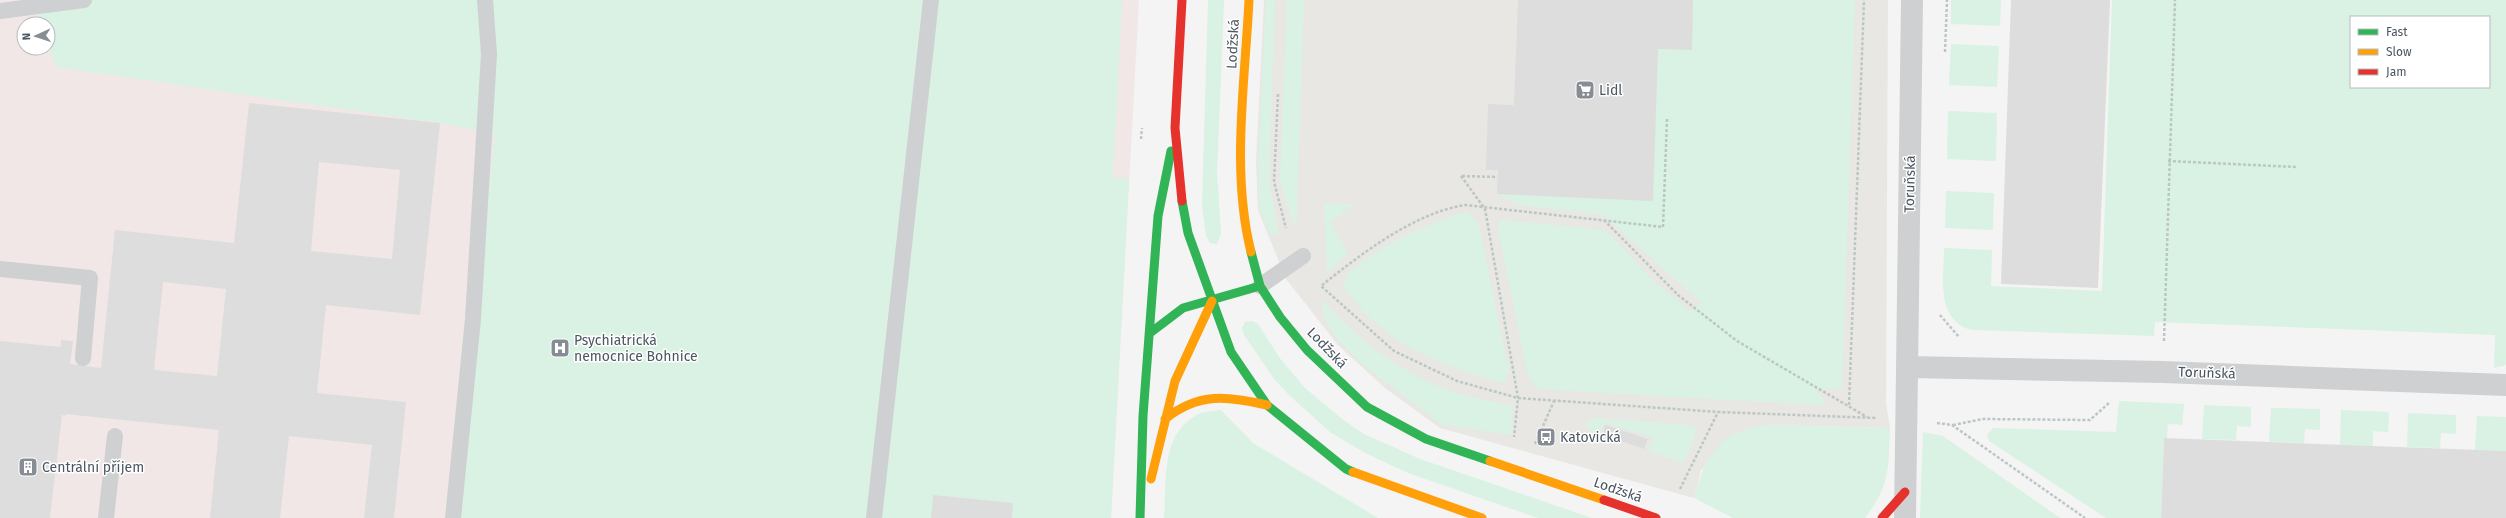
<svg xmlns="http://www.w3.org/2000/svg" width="2506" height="518" viewBox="0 0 2506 518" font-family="'Fira Sans',sans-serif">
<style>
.commercial{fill:#e8e7e3}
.medical{fill:#f1e7e6;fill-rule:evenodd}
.green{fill:#d9f2e3;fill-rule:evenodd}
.building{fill:#ddddde;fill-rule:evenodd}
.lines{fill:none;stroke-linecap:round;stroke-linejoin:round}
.path{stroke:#bcc7c4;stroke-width:2.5;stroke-dasharray:3 2;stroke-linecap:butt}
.lane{stroke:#ced0d2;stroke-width:16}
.street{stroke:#ced0d2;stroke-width:22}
.fast{stroke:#30b455;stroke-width:9}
.slow{stroke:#ff9f0a;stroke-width:9}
.jam{stroke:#e5322d;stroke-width:9}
.labels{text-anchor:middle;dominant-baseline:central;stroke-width:3;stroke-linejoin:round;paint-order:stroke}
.street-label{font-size:14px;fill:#4a5661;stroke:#fff}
.poi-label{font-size:14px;fill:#4a5661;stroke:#fff;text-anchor:start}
</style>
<rect width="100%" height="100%" fill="#f4f4f4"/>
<path class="commercial" d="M1264,0H1888L1886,402L1890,428L1769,425L1701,470L1694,498L1440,428L1385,388L1338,345L1286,279L1258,210L1256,162Z"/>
<path class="medical" d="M0,0H1139L1111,518H0ZM24,24H48V48H24Z"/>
<path class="green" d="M34,0H1122L1113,177L1129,179L1111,518H1012L1013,503L934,495L931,518H455L495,134L440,123L56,67L48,43V24H42Z
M1208,0H1224L1217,173L1221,233L1217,244L1210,243L1206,236L1202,206Z
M1266,0H1275L1269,180L1278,233L1270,235L1259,206L1258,163Z
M1287,0H1304L1297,212V220L1293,224L1280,180Z
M1693,0H1855L1842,389H1813L1823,397L1824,403L1820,405L1537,389L1528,376L1498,229L1499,222L1503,220L1603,230L1612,236L1648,276L1690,311L1702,303L1603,215L1519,205L1497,194L1652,201L1658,49L1692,50Z
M1951,0H2001L2000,26L1951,24Z
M2112,0H2506V365L2494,368L2495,335L2155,322L2154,336L1971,330C1935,319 1944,278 1944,248L1992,250L1991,286L2102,291ZM2351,17H2489V87H2351Z
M1951,44L1999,46L1997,87L1949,85Z
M1948,111L1997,113L1996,161L1947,159Z
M1946,191L1994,193L1993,230L1945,228Z
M1324,203L1352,204V206L1331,222L1348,253L1327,273Z
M1468,212L1479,225L1509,371L1504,383C1451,370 1391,346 1356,303C1351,297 1346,292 1344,285C1345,281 1346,277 1348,274C1362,255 1444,214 1468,212Z
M1320,298C1358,340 1399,372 1453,392C1471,398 1493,401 1512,406V435L1442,425L1363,365L1337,339L1326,322Z
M1252,321L1258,324L1279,357L1304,387L1342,419L1364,434L1420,459L1592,518H1538L1408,473L1365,453L1330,432L1290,396L1274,379L1244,335L1242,328L1245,322Z
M2119,401L2184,404L2182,425L2168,424L2167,438H2164L2161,518H2106L1989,441L1987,435L1993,428L2116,432Z
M2204,405L2251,407V427L2237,426L2236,440L2202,439Z
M2271,408L2320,409V430L2305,429L2304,443L2269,442Z
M1221,410L1253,443L1378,518H1164C1167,482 1160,434 1197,415C1203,411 1214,411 1221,410Z
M2341,410L2389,412L2388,432L2373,431V446L2340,445Z
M2408,413L2456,415V434L2441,433L2440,448L2407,447Z
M2477,416L2506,417V451L2475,450Z
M1593,418L1693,425L1697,430L1685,460L1680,462L1649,451L1653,437L1604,423L1600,435L1591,432L1586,426L1587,422Z
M1769,425L1890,428C1888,469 1891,484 1865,518H1733L1694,498C1705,455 1721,429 1769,425Z
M1923,432L1943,436L2060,518H1920Z"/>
<path class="building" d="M1518,0H1693L1692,50L1658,49L1653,201L1497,194L1498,170H1486L1488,104L1514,105Z
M2011,0H2110L2098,288L2001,284Z
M249,103L440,123L420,315L326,305L317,393L406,402L394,518H364L372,445L289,436L280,518H210L219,430L65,414L66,416L62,415L50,518H0V341L61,347V340L73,341L70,364L101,368L115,230L234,243ZM319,162L400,170L392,259L311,251ZM163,282L226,289L217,376L154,370Z
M1605,425L1648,439L1644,449L1603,435Z
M2164,438L2506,451V518H2161Z
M933,495L1013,503L1012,518H931Z"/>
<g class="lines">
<path class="path" d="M1945,52L1947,0
M1278,94L1274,182L1286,228
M1667,119L1663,227L1465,205C1414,213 1361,254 1321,286L1394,351L1457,381L1518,398L1718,412L1876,418
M1141,139L1142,128
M2168,161L2296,167
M1461,176L1485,209L1518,398L1514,437
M1462,176L1497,177
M1604,220L1678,295L1737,341L1867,417
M1940,315L1959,337
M2164,341L2175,0
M1849,405L1864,0
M1937,423L1952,425L2085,518
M1953,425L1983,419L2090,420L2110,402
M1535,444L1554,401
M1680,489L1718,412"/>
<path class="lane" d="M0,11L84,0
M0,269L90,278L83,358
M1260,286L1303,256
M106,518L115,436
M453,518L473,319L489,54L485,0
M874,518L931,0"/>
<path class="street" d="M1908,367L2163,372L2506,385
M1905,518L1912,0"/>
<path class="fast" d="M1182,201L1188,233L1231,352L1267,405L1346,469L1353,472
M1251,252L1260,286L1280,317L1307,350L1367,407L1426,439L1490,461
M1150,333L1183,308L1260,286
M1140,518L1143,416L1158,216L1171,151"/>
<path class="slow" d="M1249,0C1245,82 1231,172 1251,252
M1165,419C1199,392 1227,396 1267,405
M1490,461L1604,500
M1353,472L1482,518
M1151,479L1175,381L1212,301"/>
<path class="jam" d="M1182,0L1175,128L1182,201
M1604,500L1656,518
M1882,518L1905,492"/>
</g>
<defs>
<g id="supermarket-square" transform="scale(1)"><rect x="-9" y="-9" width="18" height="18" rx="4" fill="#868d94" stroke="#fff"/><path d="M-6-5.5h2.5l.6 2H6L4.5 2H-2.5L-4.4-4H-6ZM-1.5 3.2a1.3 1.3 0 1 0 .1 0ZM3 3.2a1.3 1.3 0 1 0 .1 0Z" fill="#fff"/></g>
<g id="hospital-square" transform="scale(1)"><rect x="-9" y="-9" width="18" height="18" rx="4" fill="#868d94" stroke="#fff"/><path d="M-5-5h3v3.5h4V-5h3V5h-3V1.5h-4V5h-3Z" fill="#fff"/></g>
<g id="bus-square" transform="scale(1)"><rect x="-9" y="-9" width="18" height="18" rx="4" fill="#868d94" stroke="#fff"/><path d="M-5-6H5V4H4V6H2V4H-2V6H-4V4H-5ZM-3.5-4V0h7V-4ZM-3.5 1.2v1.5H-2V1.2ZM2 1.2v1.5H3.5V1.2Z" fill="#fff"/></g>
<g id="building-square" transform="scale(1)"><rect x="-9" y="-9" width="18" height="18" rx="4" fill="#868d94" stroke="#fff"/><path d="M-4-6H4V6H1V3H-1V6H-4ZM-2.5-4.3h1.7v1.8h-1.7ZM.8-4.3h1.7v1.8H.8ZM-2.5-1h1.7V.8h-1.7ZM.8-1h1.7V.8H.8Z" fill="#fff"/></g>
</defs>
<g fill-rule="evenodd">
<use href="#supermarket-square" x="1585" y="90"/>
<use href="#hospital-square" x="560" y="348"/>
<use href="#bus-square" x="1546" y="437"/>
<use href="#building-square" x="28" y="467"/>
</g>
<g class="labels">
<g class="street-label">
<text transform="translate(1233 44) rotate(-87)">Lodžská</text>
<text transform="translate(1910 184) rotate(-89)">Toruňská</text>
<text transform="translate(1327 348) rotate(46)">Lodžská</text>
<text transform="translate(2207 373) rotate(2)">Toruňská</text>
<text transform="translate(1618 490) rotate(19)">Lodžská</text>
</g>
<g class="poi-label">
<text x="1599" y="90">Lidl</text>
<text x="574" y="340">Psychiatrická<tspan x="574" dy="16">nemocnice Bohnice</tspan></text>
<text x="1560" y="437">Katovická</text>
<text x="42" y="467">Centrální příjem</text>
</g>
</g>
<rect x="2350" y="16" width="140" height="72" fill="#ffffff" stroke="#b7bbc0"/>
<rect x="2358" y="29" width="20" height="6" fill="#30b455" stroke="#b7bbc0"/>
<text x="2386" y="36" font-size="12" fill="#4a5661">Fast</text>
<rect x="2358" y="49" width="20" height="6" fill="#ff9f0a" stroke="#b7bbc0"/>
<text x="2386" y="56" font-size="12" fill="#4a5661">Slow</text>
<rect x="2358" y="69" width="20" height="6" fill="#e5322d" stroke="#b7bbc0"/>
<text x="2386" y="76" font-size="12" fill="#4a5661">Jam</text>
<g transform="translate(36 36) rotate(267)"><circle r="19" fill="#ffffff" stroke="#b7bbc0"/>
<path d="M0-3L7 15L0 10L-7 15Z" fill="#868d94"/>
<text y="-6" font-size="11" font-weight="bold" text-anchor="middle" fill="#4a5661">N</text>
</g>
</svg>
